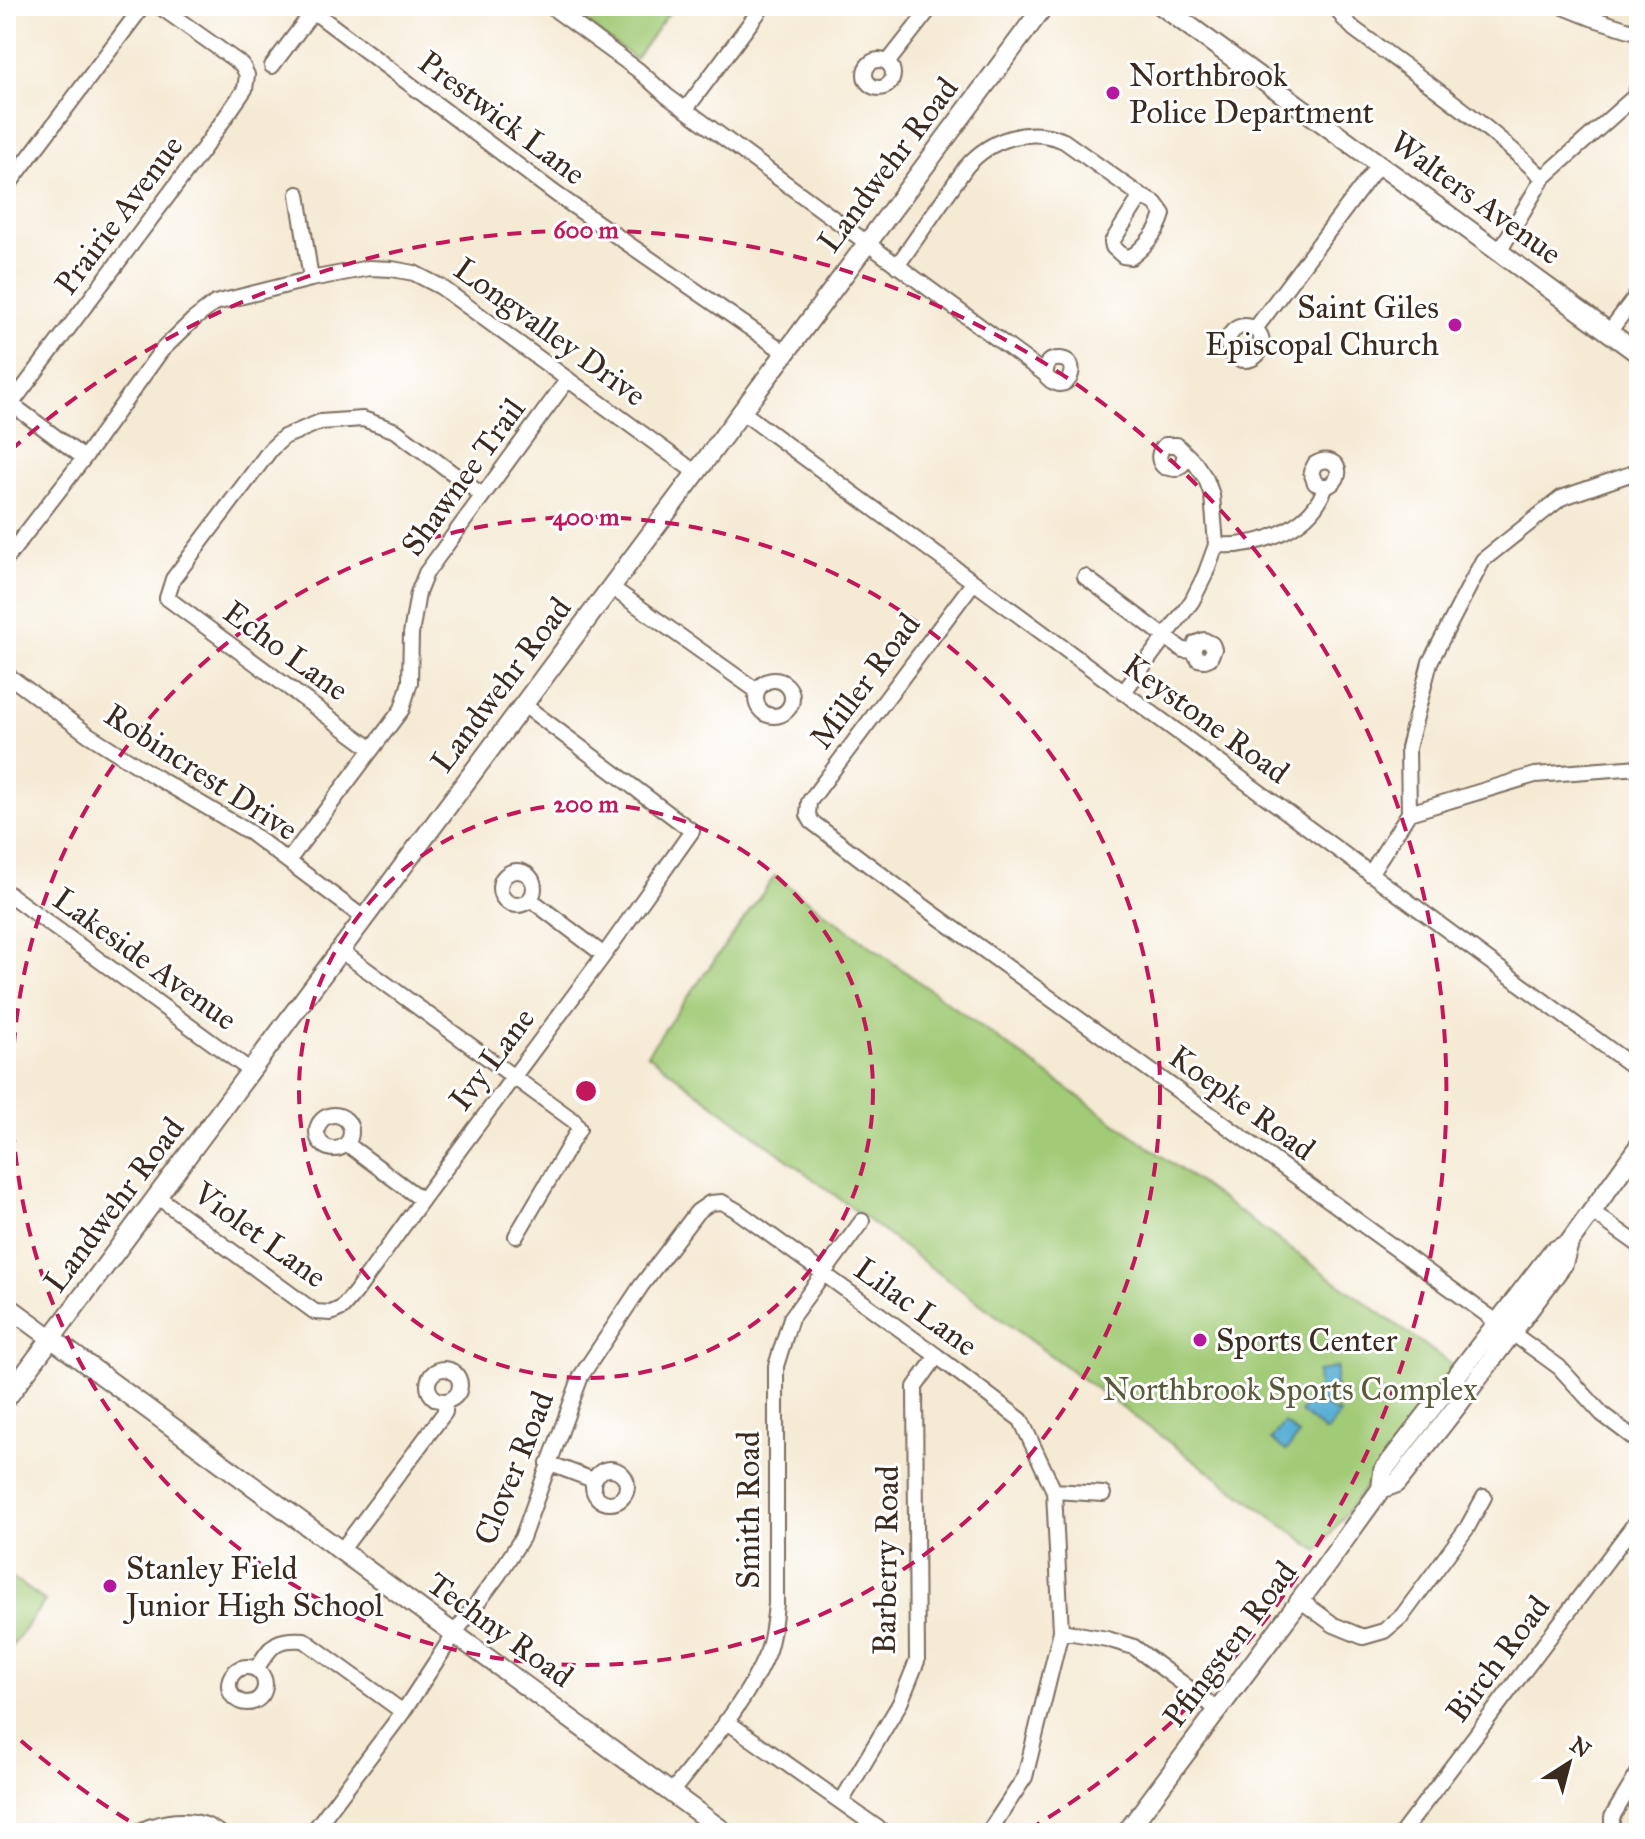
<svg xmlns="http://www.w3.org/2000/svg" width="1645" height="1839" viewBox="0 0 1645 1839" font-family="'IM FELL Great Primer',serif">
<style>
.green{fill:#a2cb77;stroke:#6e7a4a;stroke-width:2}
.water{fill:#59afd5;stroke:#4a6c7a;stroke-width:2}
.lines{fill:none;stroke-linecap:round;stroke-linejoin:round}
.minor-casing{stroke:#7c6d5e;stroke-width:18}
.major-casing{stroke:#7c6d5e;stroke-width:22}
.minor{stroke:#fff;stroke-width:14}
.major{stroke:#fff;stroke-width:18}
.ring{fill:none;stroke:#c2185b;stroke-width:4;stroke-dasharray:14 10}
.poi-dot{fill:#b5179e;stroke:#fff;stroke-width:3}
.labels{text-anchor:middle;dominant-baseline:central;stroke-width:6;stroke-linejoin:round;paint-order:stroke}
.poi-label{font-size:32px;fill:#3b2a1e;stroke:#fff;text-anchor:start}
.street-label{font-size:32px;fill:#3b2a1e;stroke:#fff}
.park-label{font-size:32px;fill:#5a5a39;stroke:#fff}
.centre{fill:#c2185b;stroke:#fff;stroke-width:4}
.ring-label{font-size:24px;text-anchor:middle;font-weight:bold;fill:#c2185b;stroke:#fff;stroke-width:6;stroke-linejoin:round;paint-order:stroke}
</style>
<rect width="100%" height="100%" fill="#fff"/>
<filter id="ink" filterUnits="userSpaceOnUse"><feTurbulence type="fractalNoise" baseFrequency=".0125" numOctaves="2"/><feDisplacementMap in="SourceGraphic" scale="16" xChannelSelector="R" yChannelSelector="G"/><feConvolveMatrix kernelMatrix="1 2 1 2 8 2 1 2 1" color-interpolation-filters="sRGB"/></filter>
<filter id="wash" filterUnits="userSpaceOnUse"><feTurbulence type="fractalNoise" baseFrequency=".006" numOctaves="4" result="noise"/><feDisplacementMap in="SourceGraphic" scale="32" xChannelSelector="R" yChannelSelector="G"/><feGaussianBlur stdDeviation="1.8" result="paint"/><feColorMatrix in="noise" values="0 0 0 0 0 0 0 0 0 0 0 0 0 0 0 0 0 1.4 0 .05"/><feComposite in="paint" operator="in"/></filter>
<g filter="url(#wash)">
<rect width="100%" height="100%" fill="#f5ead4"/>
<path class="green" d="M564,6H674L635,59Z
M775,876L922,984L1455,1367L1318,1551L949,1281L647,1054Z
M6,1573L45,1601L9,1650L6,1648Z"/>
<path class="water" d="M1337,1367L1335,1388L1333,1390H1341L1344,1395L1339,1399L1330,1394L1323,1404L1335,1413L1337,1411L1340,1414L1326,1432L1300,1412L1318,1387L1317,1372Z
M1284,1423L1299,1435L1286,1451L1271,1440Z"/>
</g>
<g filter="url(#ink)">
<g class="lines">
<g class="minor-casing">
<path id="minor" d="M306,6L556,194L786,353
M550,6L638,70L667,96L1045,374C1050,384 1067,390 1071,374C1075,358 1057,356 1048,362L1045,374
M1336,6L1343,18L1354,29C1419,77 1485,122 1543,178
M1561,6L1591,18L1639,33
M865 74a14 14 0 1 1 28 0a14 14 0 1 1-28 0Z
M888,62L932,6
M272,66L317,6
M686,109L763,6
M6,188L143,6
M298,194L311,279
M1499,252L1543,178L1635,96L1639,83
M897,266L966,167C990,139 1029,126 1064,141L1141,196L1155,203L1163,214C1159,230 1145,247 1131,257L1123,256L1113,247L1112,242L1141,196
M1228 343a17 17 0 1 1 34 0a17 17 0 1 1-34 0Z
M1255,329L1379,164
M1609,332L1639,292
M6,400L84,458
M6,411L204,148L245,89L247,75L242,65L159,6
M741,411L1639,1071
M1216,545C1257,548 1312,529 1325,487C1349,479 1337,451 1315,464L1311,472L1315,483L1325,487
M6,559L84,458L161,351L193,320L215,303L311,279L369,268L392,269L414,273L441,287L695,472
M1085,577L1183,650L1193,651L1198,659L1205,660L1210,658L1214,649L1212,644L1204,640L1196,643L1193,651
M973,583L809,802L808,815L812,822L919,903L1559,1367L1602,1414L1639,1442
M611,587L757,691
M6,674L89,735L154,776L249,832L365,919
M756 698a18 18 0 1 1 36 0a18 18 0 1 1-36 0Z
M1123,693L1192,601L1205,575L1216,545L1212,495L1206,479L1195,463L1177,445H1165C1158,452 1157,460 1164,467L1175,469L1182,465L1185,454
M372,749L167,598L173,579L271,449L284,437L320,422L363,419L396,431L482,495
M1409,813L1535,775L1639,767
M288,861L402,709L410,682L411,634L418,593L426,573L568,379
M500 888a17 17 0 1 1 34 0a17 17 0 1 1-34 0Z
M1370,874L1409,813L1408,748L1430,662L1483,560L1561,498L1639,471
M6,892L251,1071
M530,899L604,955
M341,951L574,1121L579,1129L516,1236
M317 1132a17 17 0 1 1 34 0a17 17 0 1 1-34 0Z
M347,1144L422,1200
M158,1197L315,1312L331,1313L342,1308L355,1293L422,1200L604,955L692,831L524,705
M1591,1211L1639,1245
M428 1385a16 16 0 1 1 32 0a16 16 0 1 1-32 0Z
M548,1463L593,1480
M593 1486a17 17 0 1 1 34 0a17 17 0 1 1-34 0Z
M1054,1491L1103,1494
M341,1551L445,1412V1401
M1300,1600L1334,1625L1363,1637L1384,1631L1402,1616L1467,1528L1484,1497
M1061,1631L1107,1639L1134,1647L1218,1710
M229 1685a18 18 0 1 1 36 0a18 18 0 1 1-36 0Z
M256,1669C272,1646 273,1638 304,1640L403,1712
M726,1721L885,1833
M671,1793C704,1750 746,1704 767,1653C773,1638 774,1621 776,1604V1366L791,1318L862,1221
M841,1802L900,1703L917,1661L915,1387L937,1356
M136,1833C154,1823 181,1817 202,1824C208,1825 214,1830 220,1833
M312,1833L403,1712L454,1634L499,1574L522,1538L581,1376L641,1286L697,1212L710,1203L722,1202L736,1210L937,1356L1021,1420L1054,1491L1061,1631L1025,1777L988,1833
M1402,1833L1639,1518
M1612,1833V1817L1639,1772"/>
</g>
<g class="major-casing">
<path id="major" d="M1162,6L1639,354
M6,1305L726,1833
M6,1399L1044,6
M1381,1489L1397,1483L1461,1401L1563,1264L1569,1243L1639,1146
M1126,1833L1322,1571L1381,1489L1383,1471L1552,1252L1569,1243"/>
</g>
<use href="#minor" class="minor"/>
<use href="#major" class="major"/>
</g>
</g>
<g class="ring">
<circle cx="586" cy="1091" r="287"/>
<circle cx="586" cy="1091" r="574"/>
<path d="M149 1833A861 861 0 0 1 10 1731M10 451A861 861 0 1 1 1023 1833"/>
</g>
<g class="poi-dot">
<circle cx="1113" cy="93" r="8"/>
<circle cx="1455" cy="325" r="8"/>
<circle cx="1200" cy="1340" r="8"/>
<circle cx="110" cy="1586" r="8"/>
</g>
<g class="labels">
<g class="poi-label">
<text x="1129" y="75">Northbrook<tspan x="1129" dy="37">Police Department</tspan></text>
<text x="1439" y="307" text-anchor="end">Saint Giles<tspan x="1439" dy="37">Episcopal Church</tspan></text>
<text x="1216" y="1340">Sports Center</text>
<text x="126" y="1568">Stanley Field<tspan x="126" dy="37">Junior High School</tspan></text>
</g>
<g class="street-label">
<text transform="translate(502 118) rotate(37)">Prestwick Lane</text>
<text transform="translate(888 165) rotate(-53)">Landwehr Road</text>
<text transform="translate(1476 198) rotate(36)">Walters Avenue</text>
<text transform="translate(119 215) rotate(-53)">Prairie Avenue</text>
<text transform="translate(550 332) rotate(36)">Longvalley Drive</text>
<text transform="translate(463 477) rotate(-54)">Shawnee Trail</text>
<text transform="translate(286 651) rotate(36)">Echo Lane</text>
<text transform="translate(865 681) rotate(-53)">Miller Road</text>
<text transform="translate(501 685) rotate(-53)">Landwehr Road</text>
<text transform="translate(1206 719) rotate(36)">Keystone Road</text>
<text transform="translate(201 772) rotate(33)">Robincrest Drive</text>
<text transform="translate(145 959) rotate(36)">Lakeside Avenue</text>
<text transform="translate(492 1059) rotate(-53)">Ivy Lane</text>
<text transform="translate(1242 1103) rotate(36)">Koepke Road</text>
<text transform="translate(114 1205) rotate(-53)">Landwehr Road</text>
<text transform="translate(260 1235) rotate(36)">Violet Lane</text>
<text transform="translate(916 1307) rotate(36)">Lilac Lane</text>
<text transform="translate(514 1468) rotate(-68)">Clover Road</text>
<text transform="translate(748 1510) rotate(-90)">Smith Road</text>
<text transform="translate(886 1560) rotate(-89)">Barberry Road</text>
<text transform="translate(500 1630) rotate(36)">Techny Road</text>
<text transform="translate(1230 1644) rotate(-53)">Pfingsten Road</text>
<text transform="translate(1498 1659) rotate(-53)">Birch Road</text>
</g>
<g class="park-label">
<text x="1290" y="1389">Northbrook Sports Complex</text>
</g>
</g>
<circle cx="586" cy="1091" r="12" class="centre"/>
<g class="ring-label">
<text x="586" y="238">600 m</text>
<text x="586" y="525">400 m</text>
<text x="586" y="812">200 m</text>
</g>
<rect width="1645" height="1839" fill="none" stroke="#fff" stroke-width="32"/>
<g transform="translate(1569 1763) rotate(36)" stroke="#ffffff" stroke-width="6" paint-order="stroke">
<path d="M0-6L14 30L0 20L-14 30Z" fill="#3b2a1e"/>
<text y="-12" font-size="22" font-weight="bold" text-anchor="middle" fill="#3b2a1e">N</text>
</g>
</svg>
